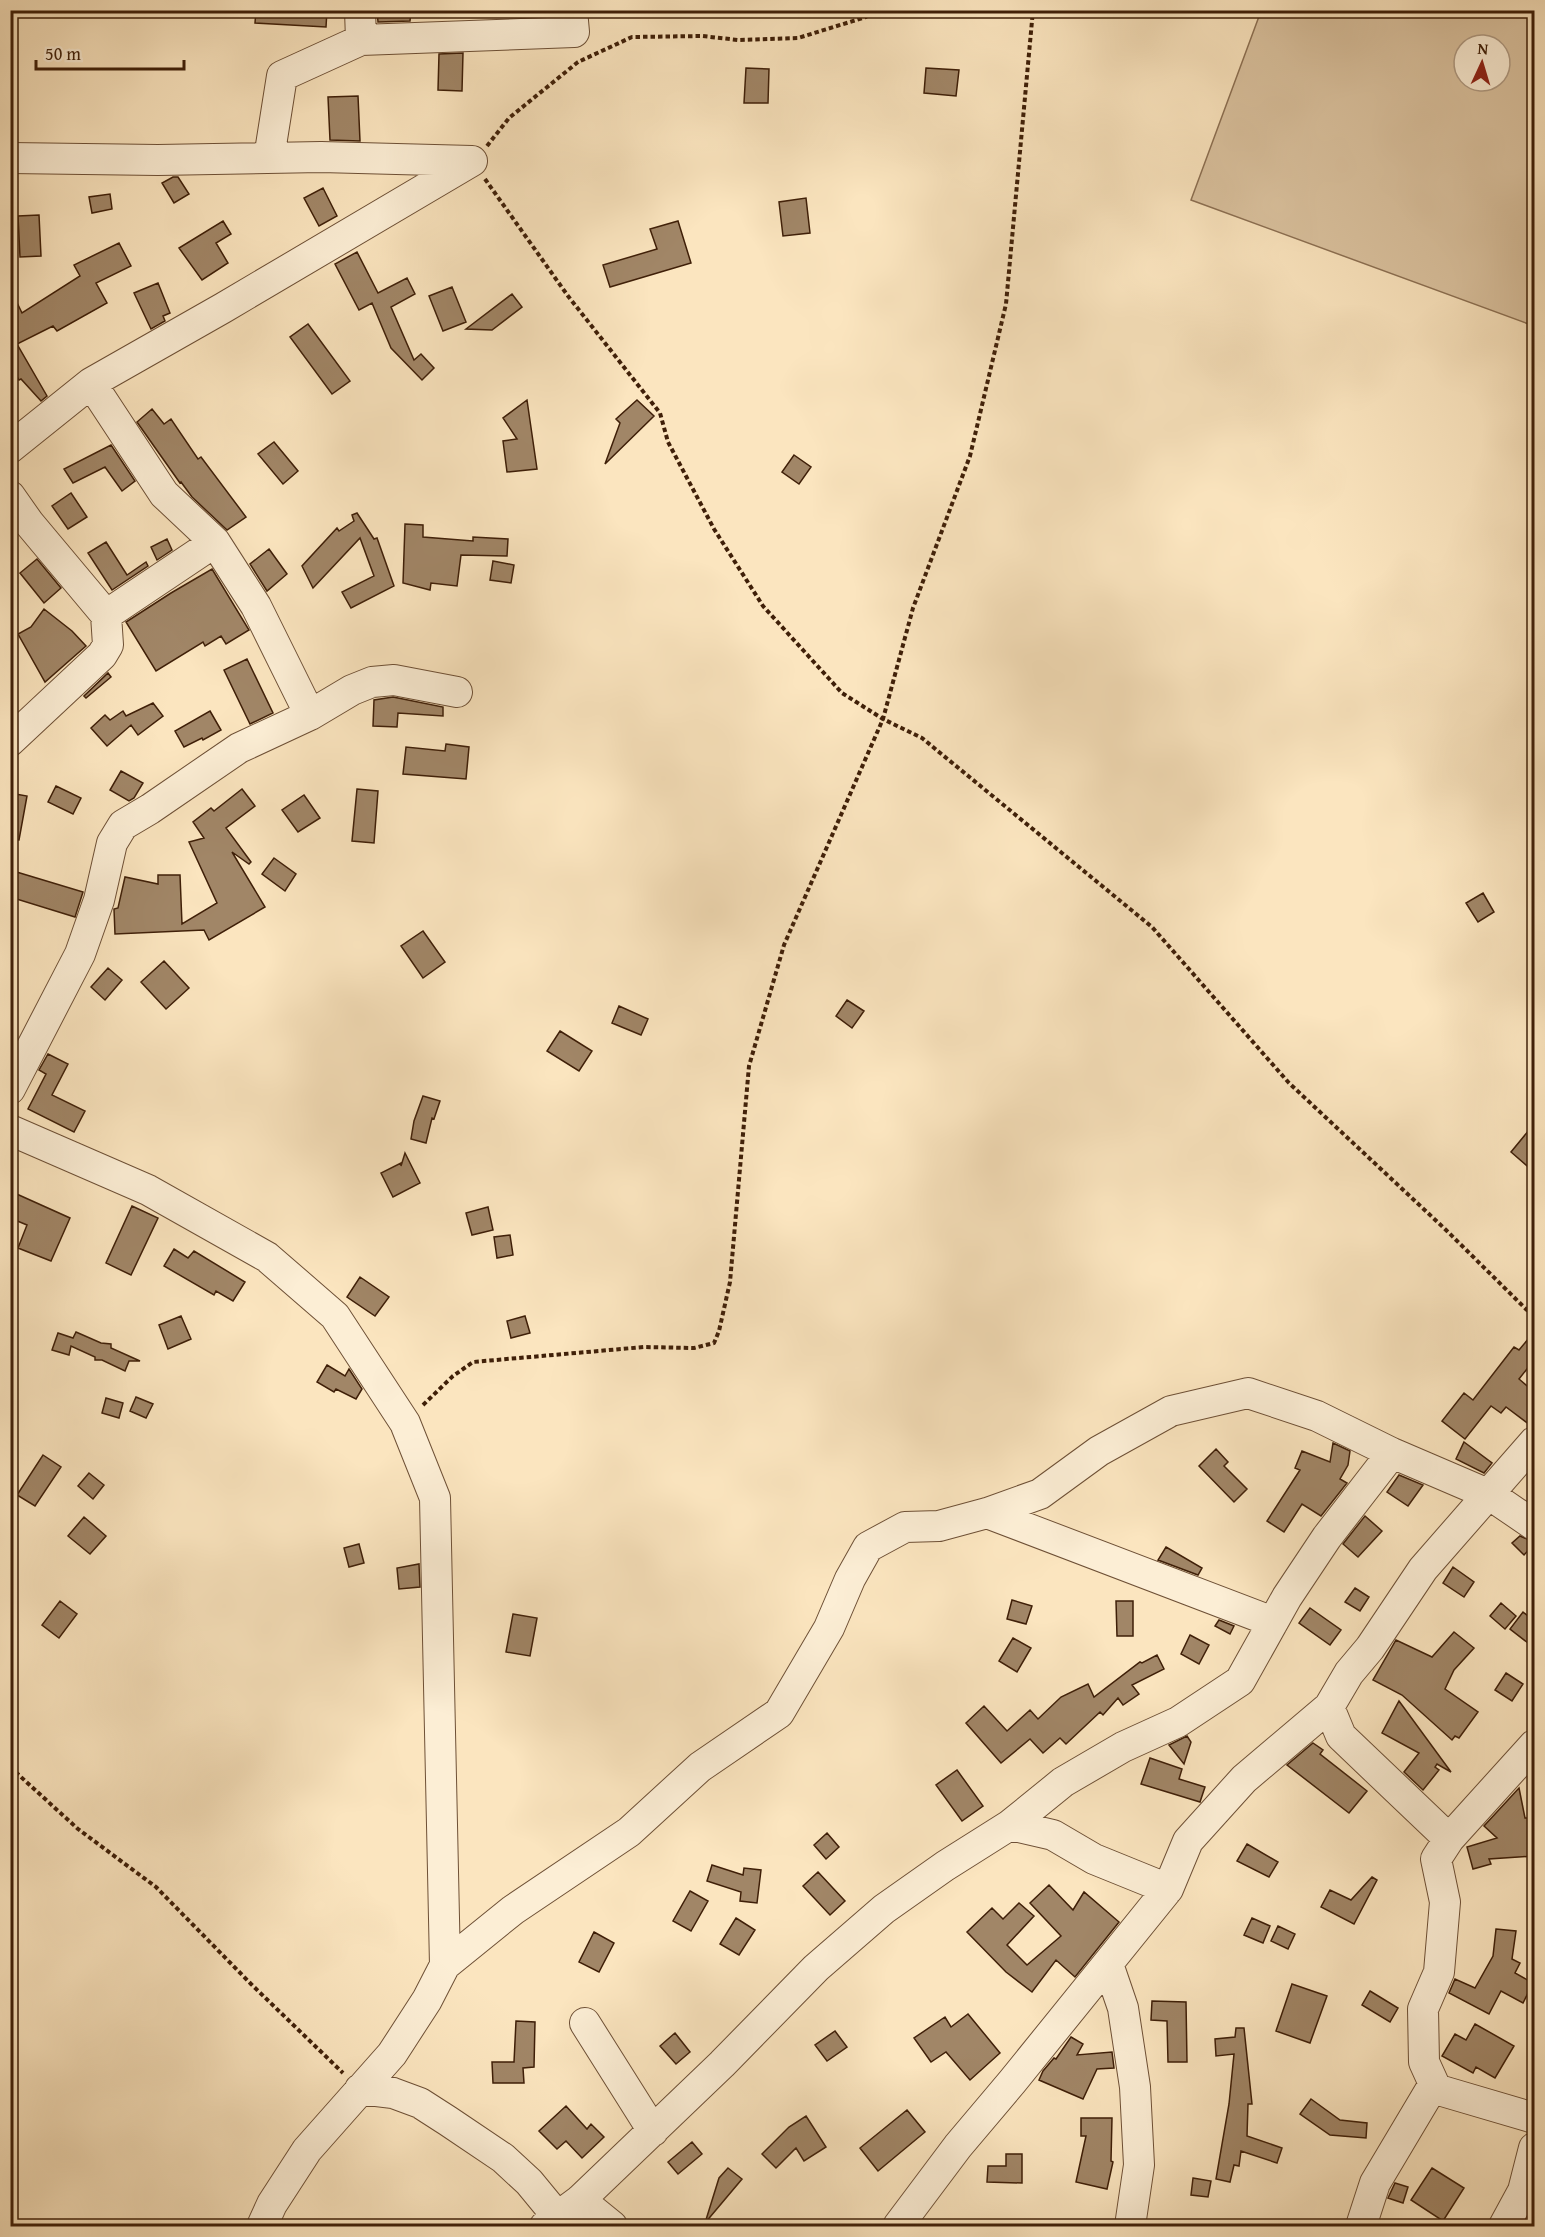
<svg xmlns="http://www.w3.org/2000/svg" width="1545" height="2237" viewBox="0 0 1545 2237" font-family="'Gentium Book Plus',serif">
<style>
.green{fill:#dbc3a0;stroke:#8d7154;stroke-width:1.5;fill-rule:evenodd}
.building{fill:#a18667;stroke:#3f1f08;stroke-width:1.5}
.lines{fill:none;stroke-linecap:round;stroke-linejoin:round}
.minor-casing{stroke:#6e5036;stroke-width:32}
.path{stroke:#3f1f08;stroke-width:4;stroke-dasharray:4.5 3;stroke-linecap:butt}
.minor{stroke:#fceed5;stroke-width:30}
</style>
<rect width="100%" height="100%" fill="#fbe5bf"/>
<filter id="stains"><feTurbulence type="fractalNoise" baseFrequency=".00333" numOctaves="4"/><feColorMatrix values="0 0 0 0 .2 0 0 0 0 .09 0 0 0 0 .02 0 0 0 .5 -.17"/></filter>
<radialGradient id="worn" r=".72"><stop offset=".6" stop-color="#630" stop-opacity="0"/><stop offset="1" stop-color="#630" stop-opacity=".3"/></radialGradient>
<path class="green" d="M1261,11H1534V326L1191,200ZM1464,45H1500V81H1464Z"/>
<path class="building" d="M256,10H327L326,27L255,23Z
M377,10H411L410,21L378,22Z
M463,53L462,91L438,90L439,54Z
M746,68L769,69L768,103H744Z
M926,68L959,70L956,96L924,93Z
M358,96L360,141L330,140L328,97Z
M173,177H178L189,194L174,203L162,183Z
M323,188L337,216L319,226L304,198Z
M110,194L112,209L92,213L89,197Z
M806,198L810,233L783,236L779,202Z
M39,215L41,256L20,257L18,216Z
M223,221L231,234L216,243L228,263L202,280L179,248Z
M678,221L691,263L610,287L603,265L657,249L650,229Z
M119,243L131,266L96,283L107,303L57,331L53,326L17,344L47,396L41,401L21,379L19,380L10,364V288L22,313L80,276L74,265Z
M357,252L378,293L407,278L415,294L391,307L414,360L421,354L434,368L422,380L391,348L372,303L359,310L335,264Z
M158,283L170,313L163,316L165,321L151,329L134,293Z
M452,287L466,322L443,331L429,296Z
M512,294L522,307L492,330L466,329Z
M308,324L350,381L332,394L290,337Z
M527,400L537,469L507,472L503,441L517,439L503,418Z
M637,400L654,416L605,464L620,423L616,419Z
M152,409L164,424L171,419L198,459L201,457L246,517L227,530L192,497L181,482L180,483L137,422Z
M274,442L298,471L283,484L258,454Z
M111,445L135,481L122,491L105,467L73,483L64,469Z
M794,455L811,467L799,484L782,472Z
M71,493L87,517L68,529L52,506Z
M357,513L374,539L377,538L394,586L351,608L342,592L374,576L360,538L313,588L302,566L337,528L339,531L354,521L352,515Z
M405,524L423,525V537L473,541V537L508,539L507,556L461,555L457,586L431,583L430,590L403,583Z
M167,539L172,550L157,560L151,547Z
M106,542L127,575L146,562L148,566L112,590L88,553Z
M269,549L287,574L267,591L250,564Z
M37,559L61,588L44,603L20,573Z
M493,561L514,565L511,583L490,580Z
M212,569L249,630L226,644L221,636L205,646L203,642L156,671L126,622L171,593Z
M44,609L72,631L86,646L45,682L18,634L31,627Z
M247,659L273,713L250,724L224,670Z
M108,673L111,677L86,698L84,696Z
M393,697L443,707V716L398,713L397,727L373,726L374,700Z
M153,703L163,716L138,735L131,725L107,746L91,728L105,715L110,720L123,711L126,716Z
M210,711L221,730L203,740L202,738L184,747L175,731Z
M446,744L469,747L466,779L403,774L406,747L445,751Z
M121,771L143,783L134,798L129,801L110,790Z
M56,786L81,798L73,814L48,802Z
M242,789L255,806L226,828L251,862L249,864L232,852L265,907L209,940L204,930L115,934L114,909L118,908L125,877L158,884V875H180L182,924L217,903L189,842L204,838L193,822L211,808L214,811Z
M357,789L378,791L374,843L352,841Z
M10,793L27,796L19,840L10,839Z
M304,795L320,818L298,832L282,810Z
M274,858L296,874L285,891L262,874Z
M10,870L83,892L75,917L10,897Z
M1483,893L1494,912L1478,922L1466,903Z
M423,931L445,962L423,978L401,946Z
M164,961L189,988L166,1009L141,982Z
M108,968L122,980L105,1000L91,987Z
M847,1000L864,1011L852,1028L836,1016Z
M619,1006L648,1019L641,1035L612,1023Z
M560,1031L592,1051L579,1071L547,1051Z
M48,1054L68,1064L52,1095L85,1111L74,1132L28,1109L46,1074L39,1070Z
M423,1096L440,1101L434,1119L432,1118L426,1143L411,1139L414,1121Z
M1534,1124V1172L1511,1152Z
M405,1153L420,1183L393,1197L381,1173L401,1163V1166Z
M10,1191L70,1218L51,1261L18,1248L27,1225L10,1218Z
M132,1206L158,1218L131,1275L106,1263Z
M488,1207L493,1230L472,1235L466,1213Z
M510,1235L513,1255L497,1258L494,1237Z
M174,1249L188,1258L194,1251L245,1282L233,1301L216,1291L214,1295L164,1266Z
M360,1277L389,1297L375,1316L347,1297Z
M181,1316L191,1339L168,1349L159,1325Z
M525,1316L530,1333L511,1338L507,1321Z
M76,1332L101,1343L111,1344V1348L140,1361H129L125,1371L102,1360H95V1357L71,1346L69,1355L52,1350L58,1333L73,1338Z
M1534,1332V1360L1519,1379L1534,1392V1425H1530L1506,1407L1501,1413L1491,1406L1465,1439L1442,1421L1464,1393L1473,1400L1514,1347L1519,1350Z
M327,1365L345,1376L349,1369L362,1389L356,1399L336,1389L334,1392L317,1382Z
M136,1397L153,1404L146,1418L130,1411Z
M106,1398L123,1403L119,1418L102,1413Z
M1464,1442L1492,1463L1484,1473L1456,1459Z
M1333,1443L1350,1451L1348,1465L1340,1479L1347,1483L1321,1516L1302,1504L1284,1532L1267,1521L1300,1470L1295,1468L1302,1451L1330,1462Z
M1216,1449L1228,1462L1224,1466L1247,1489L1234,1502L1199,1466Z
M43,1455L61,1467L35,1506L17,1495Z
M89,1473L104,1485L93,1499L78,1486Z
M1399,1475L1423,1485L1408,1506L1387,1492Z
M1365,1516L1382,1531L1358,1557L1343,1544Z
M84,1517L106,1536L90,1554L68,1536Z
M1520,1536L1534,1542V1544L1524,1555L1512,1543Z
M359,1544L364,1563L349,1567L344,1548Z
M1166,1547L1202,1568L1198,1575L1158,1560Z
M419,1564L420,1587L399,1589L397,1568Z
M1453,1567L1474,1582L1464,1597L1443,1583Z
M1355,1588L1369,1597L1360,1611L1345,1602Z
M1012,1600L1032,1606L1026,1624L1007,1619Z
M60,1601L77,1614L59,1638L42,1625Z
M1116,1601H1133V1636H1117Z
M1501,1603L1516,1616L1505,1629L1490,1616Z
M1310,1608L1341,1630L1330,1645L1299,1623Z
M1523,1612L1534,1621V1635L1528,1643L1510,1629Z
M513,1614L537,1618L530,1656L506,1652Z
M1219,1620L1234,1626L1230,1634L1215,1626Z
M1454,1632L1474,1648L1454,1670L1445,1689L1478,1712L1459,1738L1455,1736L1452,1740L1402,1695L1373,1680L1396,1640L1432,1657Z
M1190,1635L1209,1645L1199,1664L1181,1654Z
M1013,1638L1031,1648L1017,1672L999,1661Z
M1157,1655L1164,1669L1132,1685L1139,1694L1123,1705L1118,1698L1103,1715L1100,1712L1066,1744L1060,1738L1043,1753L1030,1739L1001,1763L966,1723L984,1706L1007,1731L1030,1710L1038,1719L1061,1697L1088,1684L1094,1697L1140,1662L1142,1663Z
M1506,1673L1523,1684L1512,1701L1495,1690Z
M1399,1701L1451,1772L1437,1764L1435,1767L1439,1770L1423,1790L1404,1772L1419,1753L1382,1733Z
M1187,1736L1191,1742L1184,1764L1169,1745Z
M1313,1743L1323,1750L1320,1754L1367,1791L1349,1813L1287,1765Z
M1150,1758L1182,1769L1179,1779L1205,1787L1200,1802L1141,1784Z
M957,1770L983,1806L962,1821L936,1785Z
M1519,1788L1525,1818H1534V1856L1489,1859L1491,1864L1473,1869L1467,1847L1497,1838L1484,1826Z
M827,1833L839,1847L826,1859L814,1845Z
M1247,1844L1278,1862L1269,1877L1237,1861Z
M712,1865L743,1875L744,1868L761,1870L757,1903L740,1901L741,1892L707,1881Z
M818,1872L845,1901L830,1915L803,1886Z
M1372,1877L1377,1880L1354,1924L1321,1907L1330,1890L1351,1900Z
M1049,1885L1073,1910L1084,1892L1119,1922L1075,1977L1056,1960L1032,1992L1006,1972L967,1932L992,1908L1003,1919L1019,1903L1034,1916L1007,1945L1027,1965L1061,1936L1030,1903Z
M690,1891L708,1901L691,1931L673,1921Z
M736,1918L755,1930L739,1955L720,1944Z
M1252,1918L1270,1926L1263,1943L1244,1935Z
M1278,1926L1295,1934L1288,1949L1271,1941Z
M1496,1929L1516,1931L1512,1959L1520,1963L1515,1973L1533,1983L1523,2003L1501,1991L1489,2014L1449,1993L1455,1979L1475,1988L1493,1956Z
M594,1932L614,1943L599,1972L579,1962Z
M1292,1984L1327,1996L1310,2043L1276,2031Z
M1370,1991L1398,2008L1390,2022L1362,2005Z
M1152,2001L1186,2002L1187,2062H1168L1167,2021L1151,2020Z
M968,2014L1000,2053L970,2080L946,2052L931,2062L914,2038L945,2017L951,2027Z
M516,2021L535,2022L534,2067L523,2068L524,2083H493L492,2062H514Z
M1475,2024L1514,2046L1495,2078L1476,2067L1473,2073L1442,2056L1455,2034L1466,2040Z
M1236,2028H1244L1252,2104H1248L1247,2136L1282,2148L1277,2163L1241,2151L1239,2166L1234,2165L1230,2182L1216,2179L1229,2104L1234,2054L1216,2056L1215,2039L1235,2037Z
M835,2031L847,2047L827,2061L815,2045Z
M675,2033L690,2052L676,2064L660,2046Z
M1071,2037L1083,2044L1077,2055L1112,2052L1114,2068L1097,2069L1083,2099L1039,2080L1043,2071L1054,2058L1056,2059Z
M1311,2099L1340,2120L1367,2123L1366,2138L1330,2135L1300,2114Z
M566,2106L587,2129L591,2124L604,2137L582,2158L566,2141L557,2149L539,2131Z
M907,2110L925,2132L878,2171L860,2148Z
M806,2116L826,2147L804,2161L796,2148L776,2168L762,2154L789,2127Z
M1081,2118H1112L1111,2161L1113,2162L1107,2189L1076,2182L1086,2136H1081Z
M692,2142L702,2154L678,2174L668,2162Z
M1006,2154H1022V2183L987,2182L988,2166H1006Z
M728,2168L742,2179L705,2223L719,2178Z
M1432,2168L1464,2188L1443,2221L1411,2200Z
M1193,2178L1211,2181L1208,2197L1191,2195Z
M1395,2183L1408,2187L1403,2203L1388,2198Z"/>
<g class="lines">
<g class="minor-casing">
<path id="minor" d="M361,40L574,32L572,10
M10,158L158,160L321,157L472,161
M269,158L282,76L361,40L360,10
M91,383L164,494L215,542L256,606L310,715
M10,448L91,383L223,308L472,161
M10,496L29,523L106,615L108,645L102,655L10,741
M106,615L215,542
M10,1089L80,954L99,900L112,843L123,825L150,809L239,748L310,715L352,690L372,682L394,680L457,692
M10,1130L148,1190L267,1257L335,1316L405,1423L435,1498L445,1965
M987,1513L1273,1622
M1329,1707L1341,1736L1449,1839L1436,1859L1445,1902L1439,1972L1423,2009L1424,2062L1434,2084L1375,2183L1361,2226
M1010,1825L1063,1782L1123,1747L1178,1722L1240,1681L1287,1597L1327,1537L1392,1453
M1449,1839L1534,1745
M1108,1964L1123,2008L1135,2087L1139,2165L1130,2226
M585,2023L653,2131
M1434,2084L1432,2088L1534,2118
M360,2089L393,2093L420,2103L448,2121L503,2158L529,2182L557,2216
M580,2200L612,2226
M262,2226L272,2204L307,2150L392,2054L427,2000L445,1965L513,1910L629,1832L700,1767L779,1713L829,1628L850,1579L868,1547L905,1527L939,1526L987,1513L1040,1494L1099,1451L1171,1411L1248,1393L1317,1416L1392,1453L1490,1495L1534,1525
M545,2226L580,2200L722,2064L816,1968L884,1909L945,1866L1010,1825L1053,1835L1094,1859L1168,1889
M898,2226L958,2146L1012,2082L1168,1889L1188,1841L1244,1779L1329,1707L1349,1673L1370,1648L1423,1569L1534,1442
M1504,2226L1523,2191L1534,2148"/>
</g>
<path class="path" d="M487,146L509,118L578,62L632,37L702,36L738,40L798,38L866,17L867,10
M485,179L568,296L660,413L668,442L714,529L763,606L842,693L883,719L922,738L1152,927L1289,1083L1446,1230L1534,1317
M423,1405L453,1376L473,1362L644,1347L694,1348L714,1343L719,1331L730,1282L749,1066L784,945L883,719L913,608L970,456L1006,304L1033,10
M10,1767L78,1829L156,1887L251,1984L343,2073"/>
<use href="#minor" class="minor"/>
</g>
<rect width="1545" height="2237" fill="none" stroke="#fbe5bf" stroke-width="36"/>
<rect x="12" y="12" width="1521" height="2213" fill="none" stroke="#3f1f08" stroke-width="3"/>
<rect x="18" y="18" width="1509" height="2201" fill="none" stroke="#3f1f08" stroke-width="1.5"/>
<g transform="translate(1482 63) rotate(4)"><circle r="28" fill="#fceed5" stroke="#b09b83" stroke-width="1.5"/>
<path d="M0-4.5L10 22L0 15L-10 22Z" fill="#8f2418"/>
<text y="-9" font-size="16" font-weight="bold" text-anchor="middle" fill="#3f1f08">N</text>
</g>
<path d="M36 60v9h148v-9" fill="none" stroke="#3f1f08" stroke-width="3"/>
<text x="45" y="60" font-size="18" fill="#3f1f08" stroke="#fceed5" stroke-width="4.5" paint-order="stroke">50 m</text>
<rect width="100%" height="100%" filter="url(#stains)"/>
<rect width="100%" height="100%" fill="url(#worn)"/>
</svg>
